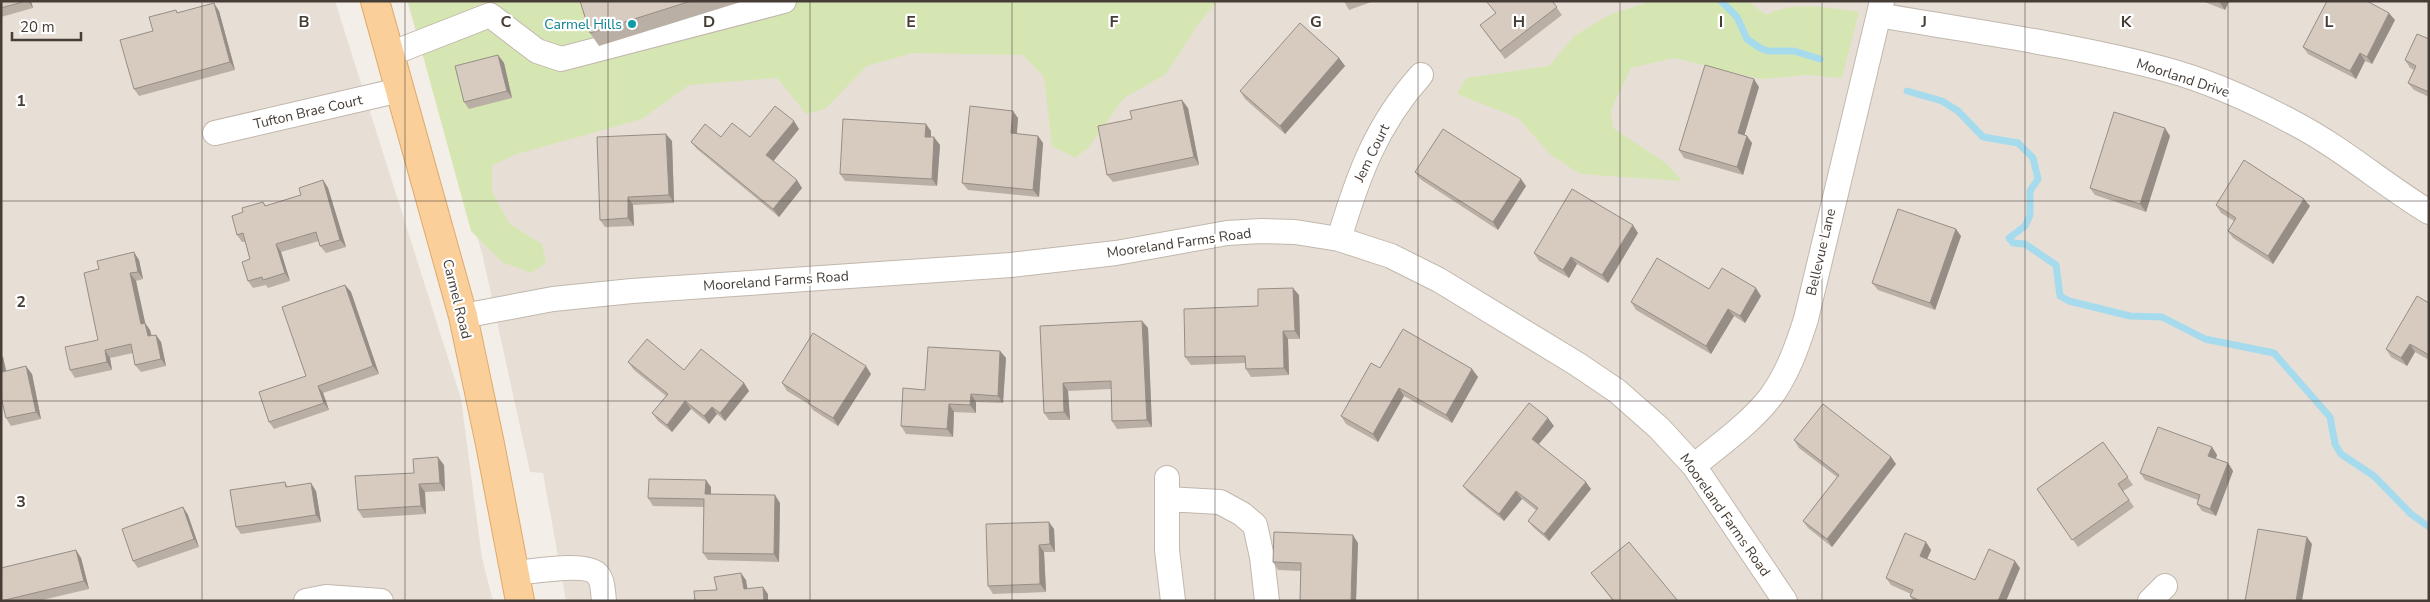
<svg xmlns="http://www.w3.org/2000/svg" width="2430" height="602" viewBox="0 0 2430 602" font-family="'Nunito Sans',sans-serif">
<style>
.residential{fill:#e7dfd6}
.green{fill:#d6e6b2}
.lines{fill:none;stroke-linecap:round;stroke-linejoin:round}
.stream{stroke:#a6dbed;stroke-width:7}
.minor-casing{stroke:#c1b7ad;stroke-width:26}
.major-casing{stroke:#dfa96a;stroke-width:30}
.minor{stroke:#fff;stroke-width:24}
.major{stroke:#facf99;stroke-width:28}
.wall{fill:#b9afa5}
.shaded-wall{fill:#968e86}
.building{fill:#d7cbc0;stroke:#968e86}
.grid{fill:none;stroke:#463d36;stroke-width:1;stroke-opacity:0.55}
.culture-dot{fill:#0f9aa8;stroke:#fff;stroke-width:2}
.labels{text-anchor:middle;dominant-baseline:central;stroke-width:4.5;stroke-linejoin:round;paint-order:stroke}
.culture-label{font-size:14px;fill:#0d838f;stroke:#fff;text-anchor:end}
.street-label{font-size:14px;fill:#463d36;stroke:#fff}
.grid-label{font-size:16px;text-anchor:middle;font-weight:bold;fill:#463d36;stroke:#fff;stroke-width:4.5;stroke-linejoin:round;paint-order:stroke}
</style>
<rect width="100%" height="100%" fill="#f3eee7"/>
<path class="residential" d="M1,1H335L461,399L482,558L493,601H1Z
M407,1H2429V601H566L543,473L530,472L482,253Z"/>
<path class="green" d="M408,1H1217L1197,26L1166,74L1124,98L1088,148L1075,158L1052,146L1044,77L1023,55L912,53L867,66L825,109L806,114L777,78L689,85L642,119L517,154L492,165V192L510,224L542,244L546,263L531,273L502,262L471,231Z
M1652,1H1748L1766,15C1795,0 1828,8 1859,12L1842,78L1808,75L1761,79L1674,58L1631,68L1611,110L1613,128L1667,164L1682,181L1580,174L1550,154L1518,118L1457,94L1466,78L1549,66L1574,36L1611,14Z"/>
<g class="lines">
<path class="stream" d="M1721,1L1737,17L1747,39L1760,48L1768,51H1794L1820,59
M1907,91L1942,101L1958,111L1983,137L2018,143L2033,158L2038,179L2030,191V215L2025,226L2009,238L2013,243L2025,244L2056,265L2060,296L2069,301L2130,316L2162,317L2205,339L2274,353L2330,417L2335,444L2341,454L2374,476L2411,514L2429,527"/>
<g class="minor-casing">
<path id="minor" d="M1879,15C1974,32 2071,44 2164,69C2209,81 2253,101 2294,123C2342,148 2383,184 2429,212
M390,54L490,15L537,51L561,59L784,1
M215,133L400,90
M1339,239C1358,176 1376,125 1421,75
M463,316L553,299L632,291L1011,265L1116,253L1227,233L1261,231L1295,232L1339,239L1391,256L1439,280L1577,364L1617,391L1659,428L1694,466L1785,601
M1694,466C1719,445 1748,425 1769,399C1787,376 1797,347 1806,319L1882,1
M1167,478V550L1173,601
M1167,499L1220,502L1242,514L1255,525L1262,557L1267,601
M515,573C531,572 587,561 598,575C603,581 603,593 604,601
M306,601L326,597L381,601
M2150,601L2165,586"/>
</g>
<g class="major-casing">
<path id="major" d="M375,1L463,316L490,444L520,601"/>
</g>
<use href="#minor" class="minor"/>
<use href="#major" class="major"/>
</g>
<path class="wall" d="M1,1H31L33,8L1,17Z
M580,1H744L599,46L590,33Z
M1344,1H1374L1349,10Z
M1552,1L1562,15L1505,59L1480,25Z
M2202,1H2229L2225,10Z
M219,11L235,70L139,96L134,89L153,31L178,13Z
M2395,20L2372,64L2365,61L2356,79L2308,54L2303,47Z
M2429,39V97L2414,90L2408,83L2414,70L2410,68L2405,60Z
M498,55L504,63L512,98L469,109L464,102Z
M1339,58L1345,66L1285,134L1245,99L1240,91Z
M1759,87L1744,135L1747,136L1752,143L1743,175L1684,158L1679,150Z
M1188,108L1199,165L1113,182L1107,175Z
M1018,118L1017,134L1038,136L1043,143L1039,197L968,190L962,183Z
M799,129L773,161L802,188L779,217L697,149L691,142L750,137Z
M931,131V137L940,145L937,186L845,181L840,174Z
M2170,136L2146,212L2095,195L2090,188Z
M672,141L674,203L633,205L634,226L605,227L600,220Z
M1415,172L1526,186L1498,230L1420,179Z
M323,180L328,188L346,247L326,253L320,246L319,241L281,252L290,281L268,288L266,285L253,288L248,281L250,259L245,242H242L237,235L243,212L263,202L266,206L301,195Z
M2216,205L2310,206L2273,264L2233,238L2228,231L2234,221L2221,213Z
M1638,233L1608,283L1577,264L1569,278L1539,261L1534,253Z
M1961,236L1935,310L1878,290L1872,283Z
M139,260L143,279L136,281L145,323L150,330L152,336L156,335L161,342L166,366L141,372L135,365L133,353L110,358L112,370L75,378L70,370L98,340L99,269Z
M345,285L351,292L379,374L323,393L329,410L274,429L269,422L306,376Z
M1709,289L1761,296L1745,323L1734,316L1711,354L1636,310L1631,302Z
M1299,295L1300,339H1288L1289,375L1251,377L1246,369L1245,363L1191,365L1185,357L1258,306Z
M2429,303V360L2415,352L2407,366L2391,357L2386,349Z
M1142,321L1148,328L1152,427L1117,429L1112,421L1111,389L1068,391L1070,420H1049L1044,413L1040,326Z
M1000,351L1006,358L1003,403L976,402V413L954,412L953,437L906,434L901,426L925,390Z
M1,355L3,357L6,371L32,374L41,419L11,426L6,418L2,400L1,401Z
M628,362L684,370L744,383L749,391L725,421L717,414L709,424L691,409L672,432L658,421L652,413L666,396L634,370Z
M1380,368L1472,369L1478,377L1452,423L1404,396L1378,442L1346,424L1341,416Z
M871,374L838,426L813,410L810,405L787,391L782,383Z
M1554,426L1539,444L1591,489L1549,541L1534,528L1528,521L1537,511L1522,499L1504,521L1469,493L1463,486Z
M1794,440L1891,457L1896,464L1832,547L1808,528L1803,521L1837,477L1799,448Z
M2103,442L2133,485L2123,491L2134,507L2078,547L2037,489Z
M2212,447L2217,455L2216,459L2228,463L2233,471L2216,516L2202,511L2197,504L2198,500L2145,480L2140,473Z
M444,465L445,491L425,492L426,514L363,518L358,510L414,473Z
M285,482L288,487L316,491L321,522L241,534L236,527Z
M711,487V494L780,503L779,562L708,560L703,553L704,507L653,506L648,498Z
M183,507L188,515L199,547L138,568L133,561Z
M1054,529L1055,552H1044L1046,592L993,594L988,586Z
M1926,542L1931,550L1927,559L1975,580L2020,568L2006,601H1913L1910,596L1911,594L1891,585L1886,578Z
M1358,543L1356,601H1300L1301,571L1278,570L1273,562Z
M76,550L81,558L89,589L38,601H1Z
M1591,573L1678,601H1613Z"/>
<path class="shaded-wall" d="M28,1H31L33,8Z
M2221,1H2229L2225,10L2220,3Z
M214,3L219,11L235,70L230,62Z
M2389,13L2395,20L2372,64L2367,57Z
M2360,53L2365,61L2356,79L2350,71Z
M498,55L504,63L512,98L507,91Z
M1339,58L1345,66L1285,134L1280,126Z
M1754,79L1759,87L1743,140L1738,133Z
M1182,100L1188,108L1199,165L1194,157Z
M1013,111L1018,118L1016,141L1011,133Z
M794,121L799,129L772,163L766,155Z
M926,124L931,131V144L925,137Z
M2165,128L2170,136L2146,212L2140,204Z
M666,134L672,141L674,203L669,195Z
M1038,136L1043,143L1039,197L1033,190Z
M1747,136L1752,143L1743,175L1737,167Z
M934,137L940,145L937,186L932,179Z
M1521,179L1526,186L1498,230L1493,222Z
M323,180L328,188L346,247L340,240Z
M797,180L802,188L779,217L773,209Z
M628,197L633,205L634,226L628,218Z
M2304,199L2310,206L2273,264L2268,256Z
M1633,225L1638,233L1608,283L1602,275Z
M1956,229L1961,236L1935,310L1930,303Z
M276,244L281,252L290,281L285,273Z
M134,252L139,260L143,279L138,272Z
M1571,257L1577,264L1569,278L1563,270Z
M130,273L136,281L147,331L141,324Z
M345,285L351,292L379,374L373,366Z
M1293,288L1299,295L1300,339L1295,331Z
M1756,288L1761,296L1745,323L1740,316Z
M1728,309L1734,316L1711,354L1706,346Z
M1142,321L1148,328L1152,427L1147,420Z
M145,323L150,330L153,344L148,336Z
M1283,331L1288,339L1289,375L1284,368Z
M156,335L161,342L166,366L161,359Z
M2410,344L2415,352L2407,366L2401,358Z
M105,350L110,358L112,370L107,362Z
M1000,351L1006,358L1003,403L998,396Z
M1,355L3,357L8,379L2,372L1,367Z
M26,366L32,374L41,419L36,412Z
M866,366L871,374L838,426L833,418Z
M1472,369L1478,377L1452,423L1446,415Z
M744,383L749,391L725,421L720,413Z
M1063,383L1068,391L1070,420L1064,412Z
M318,386L323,393L329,410L324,403Z
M1399,388L1404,396L1378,442L1373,434Z
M971,394L976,402V413L970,405Z
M685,401L691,409L672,432L667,425Z
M949,404L954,412L953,437L947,429Z
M712,407L717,414L709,424L704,416Z
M1548,418L1554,426L1537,446L1532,439Z
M2212,447L2217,455L2214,463L2208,456Z
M438,457L444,465L445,491L440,483Z
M1891,457L1896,464L1832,547L1827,539Z
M2228,463L2233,471L2216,516L2210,509Z
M706,480L711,487V501L705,494Z
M1586,482L1591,489L1549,541L1544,534Z
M311,483L316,491L321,522L316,515Z
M419,484L425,492L426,514L421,506Z
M1516,491L1522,499L1504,521L1499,514Z
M775,495L780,503L779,562L774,554Z
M183,507L188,515L199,547L194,539Z
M1049,522L1054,529L1055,552L1050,544Z
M1353,535L1358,543L1356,601H1351Z
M2307,537L2312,544L2302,601H2296Z
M1926,542L1931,550L1925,564L1920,556Z
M1039,545L1044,552L1046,592L1040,584Z
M76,550L81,558L89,589L84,581Z
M2015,561L2020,568L2006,601H1998Z
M741,573L746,580L749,597L744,589Z
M763,587L768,594V601H764Z"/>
<path class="building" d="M1,1H26L1,8Z
M580,1H691L590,33Z
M1486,1H1552L1557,7L1500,51L1480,25L1496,13Z
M2327,1H2367L2389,13L2367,57L2360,53L2350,71L2303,47Z
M214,3L230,62L134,89L120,40L153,31L149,17L176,10L177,13Z
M1300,23L1339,58L1280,126L1240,91Z
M2417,34L2429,39V92L2408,83L2416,66L2405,60Z
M498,55L507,91L464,102L455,66Z
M1705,65L1754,79L1738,133L1747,136L1737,167L1679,150Z
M1182,100L1194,157L1107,175L1098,126L1132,119L1130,111Z
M775,106L794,121L766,155L797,180L773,209L691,142L705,124L721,137L732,123L750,137Z
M970,106L1013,111L1011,133L1038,136L1033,190L962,183Z
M2114,112L2165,128L2140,204L2090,188Z
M843,119L926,124L925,137H934L932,179L840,174Z
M1443,129L1521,179L1493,222L1415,172Z
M666,134L669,195L628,197V218L600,220L597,137Z
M2244,160L2304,199L2268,256L2228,231L2236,218L2216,205Z
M323,180L340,240L320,246L316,232L276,244L285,273L263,280L262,277L248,281L242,262L250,259L243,233L237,235L232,216L243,212L242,208L263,202L265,206L301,195L299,188Z
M1572,189L1633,225L1602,275L1571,257L1563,270L1534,253Z
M1898,209L1956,229L1930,303L1872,283Z
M134,252L138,272L130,273L141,324L145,323L148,336L156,335L161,359L135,365L131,344L105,350L107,362L70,370L65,347L98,340L84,273L99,269L97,261Z
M1657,258L1709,289L1722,268L1756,288L1740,316L1728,309L1706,346L1631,302Z
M345,285L373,366L318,386L324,403L269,422L259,392L306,376L282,307Z
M1293,288L1295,331H1283L1284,368L1246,369L1245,356L1185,357L1184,309L1258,306V289Z
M2417,296L2429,303V355L2410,344L2401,358L2386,349Z
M1142,321L1147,420L1112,421L1111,381L1063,383L1064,412L1044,413L1040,326Z
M1403,329L1472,369L1446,415L1399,388L1373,434L1341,416L1371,363L1380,368Z
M813,333L866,366L833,418L808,403L810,401L782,383Z
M647,339L684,370L701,349L744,383L720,413L712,407L704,416L685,401L667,425L652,413L668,394L628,362Z
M928,347L1000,351L998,396L971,394L970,405L949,404L947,429L901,426L903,388L925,390Z
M26,366L36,412L6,418L1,397V367L2,372Z
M1529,403L1548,418L1532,439L1586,482L1544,534L1528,521L1538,508L1516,491L1499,514L1463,486Z
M1823,404L1891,457L1827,539L1803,521L1839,475L1794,440Z
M2158,427L2212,447L2208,456L2228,463L2210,509L2197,504L2200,495L2140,473Z
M2103,442L2128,477L2118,484L2129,500L2072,540L2037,489Z
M438,457L440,483L419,484L421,506L358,510L355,476L414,473L413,459Z
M649,479L706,480L705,494L775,495L774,554L703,553L704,499L648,498Z
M285,482L286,487L311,483L316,515L236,527L230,490Z
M183,507L194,539L133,561L122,529Z
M1049,522L1050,544L1039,545L1040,584L988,586L986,524Z
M2258,529L2307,537L2296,601H2245Z
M1274,532L1353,535L1351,601H1300L1301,563L1273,562Z
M1905,533L1926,542L1920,556L1975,580L1989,549L2015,561L1998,601H1920L1910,596L1913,590L1886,578Z
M1629,542L1678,601H1614L1591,573Z
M76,550L84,581L1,601V568Z
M741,573L744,589L763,587L764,601H695L694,591L717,590L714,577Z"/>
<path class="grid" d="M202,1V601M405,1V601M608,1V601M810,1V601M1012,1V601M1215,1V601M1418,1V601M1620,1V601M1822,1V601M2025,1V601M2228,1V601M1,201H2429M1,401H2429"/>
<circle class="culture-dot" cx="632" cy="24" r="5"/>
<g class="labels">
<g class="culture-label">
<text x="622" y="24">Carmel Hills</text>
</g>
<g class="street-label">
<text transform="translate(2183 78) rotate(18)">Moorland Drive</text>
<text transform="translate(308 112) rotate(-13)">Tufton Brae Court</text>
<text transform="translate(1372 153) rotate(-64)">Jem Court</text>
<text transform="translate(1179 243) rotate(-8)">Mooreland Farms Road</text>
<text transform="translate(1821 252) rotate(-77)">Bellevue Lane</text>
<text transform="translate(776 281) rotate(-4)">Mooreland Farms Road</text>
<text transform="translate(457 299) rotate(76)">Carmel Road</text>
<text transform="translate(1725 515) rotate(55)">Mooreland Farms Road</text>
</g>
</g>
<g class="grid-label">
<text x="304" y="27">B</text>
<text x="506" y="27">C</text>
<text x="709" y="27">D</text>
<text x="911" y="27">E</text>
<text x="1114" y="27">F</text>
<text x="1316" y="27">G</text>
<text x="1519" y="27">H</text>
<text x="1721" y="27">I</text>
<text x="1924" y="27">J</text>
<text x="2126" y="27">K</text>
<text x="2329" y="27">L</text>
<text x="21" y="106">1</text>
<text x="21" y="307">2</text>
<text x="21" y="507">3</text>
</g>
<rect width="2430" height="602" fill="none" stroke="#463d36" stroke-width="5"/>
<path d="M12 32v8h69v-8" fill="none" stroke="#463d36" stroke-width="2.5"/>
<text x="20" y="32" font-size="15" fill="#463d36" stroke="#ffffff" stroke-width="4" paint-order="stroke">20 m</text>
</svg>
